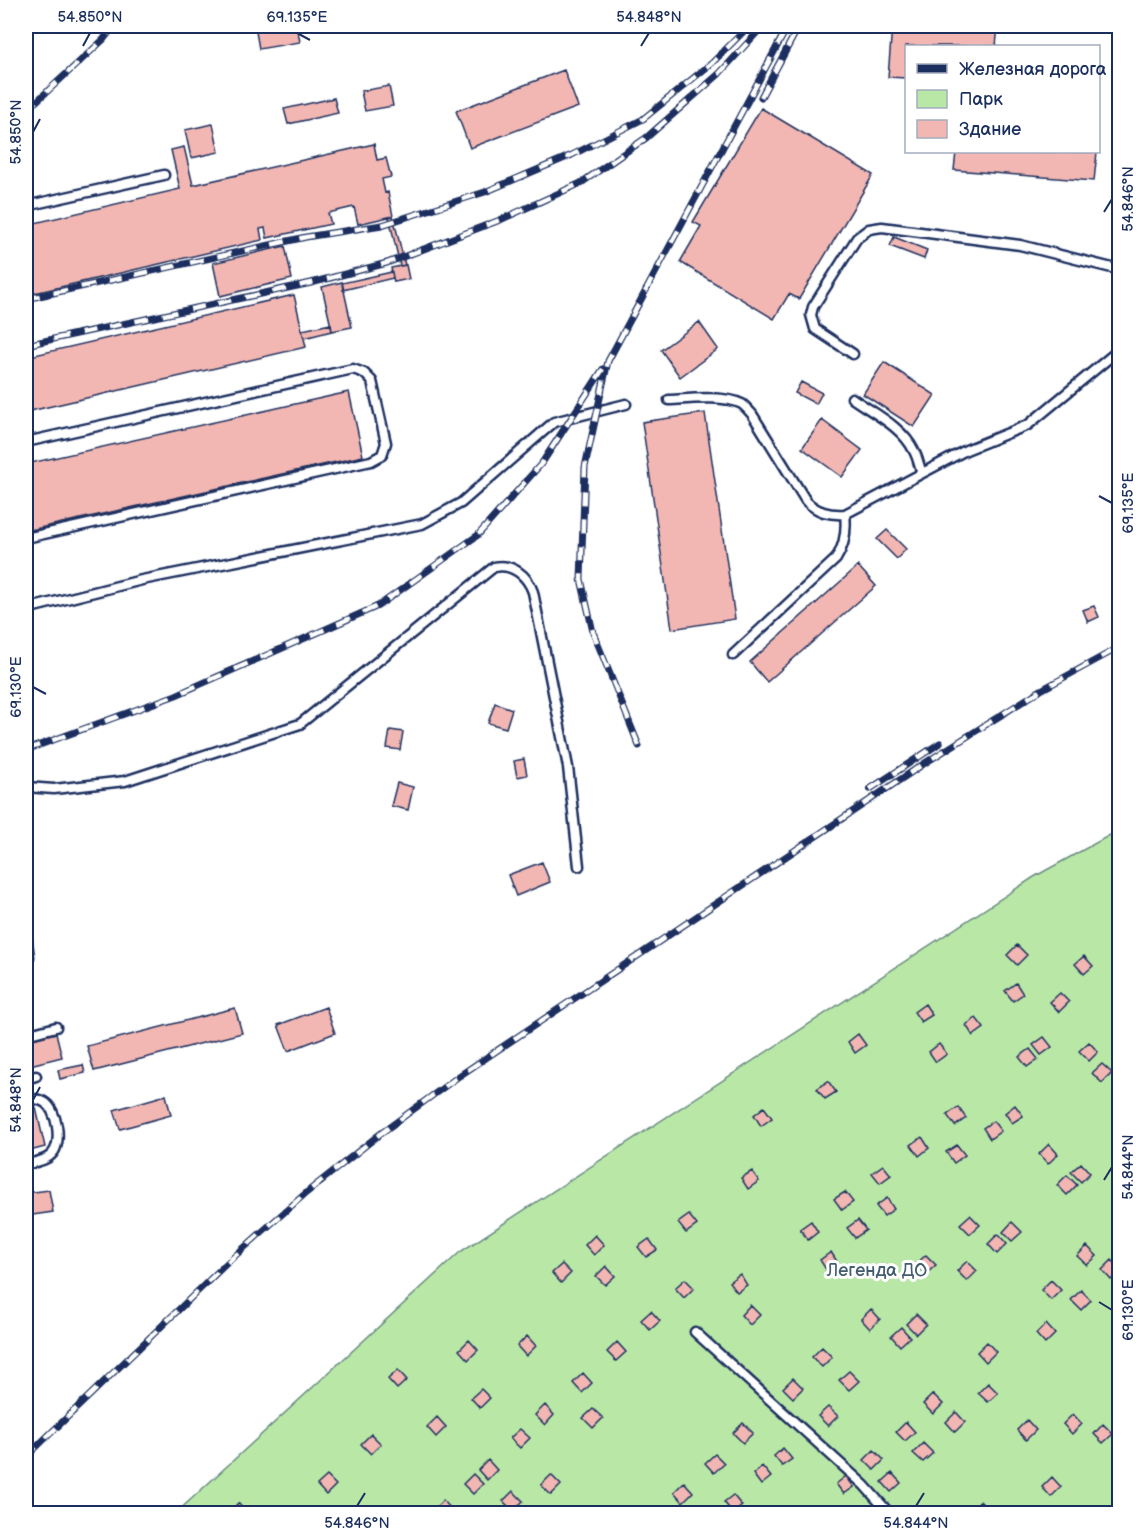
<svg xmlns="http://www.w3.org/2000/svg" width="1145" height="1539" viewBox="0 0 1145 1539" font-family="'Balsamiq Sans',sans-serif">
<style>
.green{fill:#b9e8a6;stroke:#6a8c82;stroke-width:1.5}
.building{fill:#f2b7b2;stroke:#1b2f5e;stroke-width:1.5}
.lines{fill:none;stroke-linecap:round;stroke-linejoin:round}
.service-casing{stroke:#1b2f5e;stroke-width:13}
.service{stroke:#fff;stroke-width:8}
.rail-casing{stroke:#1b2f5e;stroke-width:7}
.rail{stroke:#fff;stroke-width:4.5;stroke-dasharray:14;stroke-linecap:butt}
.ticks{fill:none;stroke:#1b2f5e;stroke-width:2}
.labels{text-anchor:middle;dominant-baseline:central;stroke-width:6;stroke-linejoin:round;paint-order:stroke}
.park-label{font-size:18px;fill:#425d70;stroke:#fff}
.neatline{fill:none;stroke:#1b2f5e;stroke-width:2}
.ticks-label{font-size:15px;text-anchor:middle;fill:#1b2f5e}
</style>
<rect width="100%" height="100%" fill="#fff"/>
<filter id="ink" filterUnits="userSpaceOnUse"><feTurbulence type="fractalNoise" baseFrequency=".0167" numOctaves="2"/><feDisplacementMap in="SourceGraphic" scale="12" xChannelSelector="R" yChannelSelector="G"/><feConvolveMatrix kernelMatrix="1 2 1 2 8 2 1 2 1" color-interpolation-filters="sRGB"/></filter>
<g filter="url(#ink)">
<path class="green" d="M1119,830V1513L175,1514L460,1252L1034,877Z"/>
<path class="building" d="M171,26H196L192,35Z
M255,26H297L300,42L259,49Z
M892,26H998L996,46H906V78L888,77Z
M564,70L578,107L470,148L456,111Z
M389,86L393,106L365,111L361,91Z
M334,98L338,113L288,124L284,109Z
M761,108L873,175L799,299L789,294L774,319L680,262L701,226L693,222Z
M213,124L219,152L191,158L185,130Z
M374,144L377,160L386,158L391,177L382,179L385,193L388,192L393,216L358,224L354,207L328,213L331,224L267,238L265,228L260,229L262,240L26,295V225L180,189L171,150L184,147L193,185Z
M956,152H1097L1094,181L954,170Z
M393,216L405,265L400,266L389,217Z
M894,237L927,250L924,259L890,246Z
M285,246L292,279L220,296L213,263Z
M406,265L409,279L394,282L391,268Z
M392,272L393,278L343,290L342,283Z
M342,282L352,327L332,331L322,287Z
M294,295L306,347L26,412V357Z
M699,322L718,349L680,377L661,350Z
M331,324L332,331L304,338L302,330Z
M884,362L935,395L914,427L863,394Z
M801,382L822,393L816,404L795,393Z
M349,392L363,456L26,531V464Z
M705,413L735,619L672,629L642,422Z
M822,420L862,450L842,477L802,448Z
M887,530L906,549L897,559L877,539Z
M858,566L876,586L767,682L750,662Z
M1094,606L1099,617L1088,622L1083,610Z
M495,703L512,709L506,728L488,723Z
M390,730L403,732L400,750L387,748Z
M524,759L527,775L517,777L514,761Z
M397,783L413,787L408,810L391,806Z
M542,862L550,882L516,896L508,875Z
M1017,945L1027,955L1017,965L1007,955Z
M1084,956L1093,966L1084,974L1075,964Z
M1016,983L1023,994L1013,1001L1005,991Z
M1060,993L1069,1002L1059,1012L1050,1002Z
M925,1004L932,1015L921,1022L914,1012Z
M326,1007L335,1033L288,1051L278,1025Z
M235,1008L242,1033L94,1071L87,1046Z
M976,1018L984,1028L973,1036L966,1025Z
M56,1033L62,1057L26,1066V1040Z
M858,1034L866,1045L855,1053L848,1042Z
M1044,1037L1052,1047L1041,1055L1033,1045Z
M1089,1042L1098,1052L1089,1061L1079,1051Z
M939,1044L947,1054L936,1062L929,1052Z
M1030,1049L1038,1059L1027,1067L1019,1057Z
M1102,1064L1112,1073L1102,1083L1092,1073Z
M83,1065L85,1073L60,1079L58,1070Z
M828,1081L836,1092L825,1099L817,1089Z
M166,1095L171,1115L120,1129L114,1110Z
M1015,1105L1023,1116L1012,1123L1005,1113Z
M764,1107L772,1118L761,1126L754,1115Z
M958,1107L966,1118L955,1126L947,1115Z
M36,1108L45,1147L26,1152V1111Z
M993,1121L1001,1131L990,1139L983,1128Z
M922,1137L929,1148L919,1156L911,1145Z
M1049,1144L1058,1154L1048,1164L1039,1154Z
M957,1145L965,1155L954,1163L946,1152Z
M1081,1163L1090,1173L1081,1182L1071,1172Z
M883,1165L891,1175L880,1183L872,1173Z
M752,1171L759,1181L748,1189L741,1178Z
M1067,1175L1077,1185L1067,1195L1057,1185Z
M49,1190L53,1212L26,1216V1193Z
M845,1192L853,1202L842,1210L834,1199Z
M887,1198L894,1209L884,1216L876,1206Z
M689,1215L697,1225L686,1233L678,1223Z
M970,1215L980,1225L970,1234L960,1224Z
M858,1220L866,1230L855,1238L847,1228Z
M811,1221L818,1232L808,1240L800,1229Z
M1012,1222L1022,1232L1012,1241L1003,1232Z
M998,1234L1007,1244L997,1254L988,1244Z
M595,1235L604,1245L594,1255L585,1245Z
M649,1239L657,1250L646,1257L638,1247Z
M1087,1246L1097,1256L1087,1265L1077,1256Z
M831,1252L838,1263L827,1271L820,1260Z
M926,1255L936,1265L926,1274L916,1264Z
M1112,1260L1120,1268V1272L1111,1280L1102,1270Z
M967,1261L977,1271L967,1281L957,1271Z
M562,1264L571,1273L561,1283L552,1273Z
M606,1266L615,1276L605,1285L596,1276Z
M740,1274L747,1285L737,1292L729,1282Z
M685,1279L694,1288L684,1298L675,1288Z
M1051,1280L1061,1290L1051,1300L1041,1290Z
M1081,1290L1091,1300L1081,1310L1071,1300Z
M750,1305L760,1315L750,1325L741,1315Z
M871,1309L880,1319L870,1329L861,1319Z
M651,1311L660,1321L650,1330L641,1320Z
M916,1314L926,1324L916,1334L906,1324Z
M1046,1324L1055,1334L1045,1344L1036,1334Z
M901,1327L910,1337L900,1346L891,1336Z
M527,1336L536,1346L526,1356L517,1346Z
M469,1340L478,1350L468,1360L459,1350Z
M617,1342L626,1352L616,1361L607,1352Z
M987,1342L996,1352L986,1362L977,1352Z
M822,1347L832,1357L822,1367L812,1357Z
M398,1370L407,1380L397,1389L388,1379Z
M849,1371L859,1381L849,1390L839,1380Z
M583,1373L592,1383L582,1393L573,1383Z
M793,1378L803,1388L793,1398L783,1388Z
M988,1383L998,1393L988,1402L978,1393Z
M481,1389L490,1398L480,1408L471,1398Z
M933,1394L943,1404L933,1414L923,1404Z
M545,1405L554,1415L545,1425L535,1415Z
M828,1407L838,1416L828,1426L818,1416Z
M593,1409L603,1418L593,1428L583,1418Z
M956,1412L965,1422L955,1432L946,1422Z
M1073,1414L1082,1424L1072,1434L1063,1424Z
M437,1417L446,1427L436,1437L427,1427Z
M1027,1420L1036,1430L1026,1440L1017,1430Z
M906,1422L915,1432L905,1441L896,1432Z
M743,1423L753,1433L743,1443L733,1433Z
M1103,1424L1113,1434L1103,1443L1094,1434Z
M520,1429L530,1438L520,1448L510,1438Z
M371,1434L381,1444L371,1454L361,1444Z
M923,1443L933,1453L923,1462L913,1453Z
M783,1448L792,1459L782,1466L774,1456Z
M874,1450L884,1460L874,1470L864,1460Z
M715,1454L724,1463L714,1473L705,1463Z
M488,1460L497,1470L487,1480L478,1470Z
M762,1466L771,1477L761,1485L753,1474Z
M892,1473L901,1483L891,1492L882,1482Z
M473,1474L483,1484L473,1494L463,1484Z
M551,1475L561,1485L551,1495L541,1485Z
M327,1476L336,1485L326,1495L317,1485Z
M846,1476L854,1487L844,1494L836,1484Z
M1052,1477L1061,1487L1051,1497L1042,1487Z
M684,1482L693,1492L683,1502L674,1492Z
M513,1491L523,1501L513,1511L503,1501Z
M733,1495L742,1506L733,1513L724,1502Z
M443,1500L452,1510L449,1514H436L433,1510Z
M980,1501L989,1511L987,1514H972L970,1511Z
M238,1503L247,1513L228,1514V1513Z"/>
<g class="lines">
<g class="service-casing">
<path id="service" d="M26,206L164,175
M853,354L815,329L811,315L813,307L857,238L869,229L882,227L1020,245L1120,270
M852,398C873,413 903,427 914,451C918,458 919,466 922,473
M669,400C689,399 723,395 742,404C746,407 749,411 752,414L806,501C817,512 829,515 845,514L966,450L1028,425L1120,349
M26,442L353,369L364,373L372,381L386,443L382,455L371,461L26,538
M26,609L142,580L422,524L461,503L554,422L626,404
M733,655L836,559C845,545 847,531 845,514
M26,787L54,789L125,781L300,724L494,567C512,563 527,575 533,592L568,767L579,866
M26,934L29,957L26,963
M26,1035L56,1027
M26,1079L36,1076
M26,1100C32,1099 38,1098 44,1102C57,1109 63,1143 52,1154C46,1161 34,1162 26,1165
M695,1332L864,1485L890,1514"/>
</g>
<use href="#service" class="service"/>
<g class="rail-casing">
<path id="rail" d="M761,97L799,26
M26,111L103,40L114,26
M26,299L306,237L382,225L485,192L572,155L643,119L712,63L749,26
M26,345L311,283L387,263L500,220L581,183L646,138L719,74L763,26
M639,746L593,632L581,579L585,467L608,361L788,26
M26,750L176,695L378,606L478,535L542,463L603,369
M870,789L940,743
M26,1457L228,1262L306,1193L380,1134L459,1076L925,763L1041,690L1120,647"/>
</g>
<use href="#rail" class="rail"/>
</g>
</g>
<path class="ticks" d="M297,33L310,40M83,46L90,33M641,46L649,33M33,132L40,119M1104,212L1112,199M1099,496L1112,503M33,687L46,694M33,1100L40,1087M1104,1180L1112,1167M1099,1302L1112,1310M357,1506L365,1493M916,1506L924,1493"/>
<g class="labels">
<g class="park-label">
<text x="877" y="1270">Легенда ДО</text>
</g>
</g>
<rect width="1145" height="1539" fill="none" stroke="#fff" stroke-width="66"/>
<rect x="905" y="45" width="195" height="108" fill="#ffffff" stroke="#a4acbf" stroke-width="1.5"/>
<rect x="917" y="64" width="30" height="9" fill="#1b2f5e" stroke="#a4acbf" stroke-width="1.5"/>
<text x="959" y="75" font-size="18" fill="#1b2f5e">Железная дорога</text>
<rect x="917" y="90" width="30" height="18" fill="#b9e8a6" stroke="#a4acbf" stroke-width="1.5"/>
<text x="959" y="105" font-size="18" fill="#1b2f5e">Парк</text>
<rect x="917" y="120" width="30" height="18" fill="#f2b7b2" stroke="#a4acbf" stroke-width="1.5"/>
<text x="959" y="135" font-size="18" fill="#1b2f5e">Здание</text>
<rect x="33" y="33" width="1079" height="1473" class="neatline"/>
<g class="ticks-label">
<text x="90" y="22">54.850°N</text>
<text x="297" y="22">69.135°E</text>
<text x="649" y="22">54.848°N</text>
<text transform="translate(16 132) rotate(-90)" y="5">54.850°N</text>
<text transform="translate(1128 199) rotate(-90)" y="5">54.846°N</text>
<text transform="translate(1128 503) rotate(-90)" y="5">69.135°E</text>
<text transform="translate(16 687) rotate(-90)" y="5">69.130°E</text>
<text transform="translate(16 1100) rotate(-90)" y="5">54.848°N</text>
<text transform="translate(1128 1167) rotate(-90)" y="5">54.844°N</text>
<text transform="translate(1128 1310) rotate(-90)" y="5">69.130°E</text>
<text x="357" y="1528">54.846°N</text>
<text x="916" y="1528">54.844°N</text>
</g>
</svg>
